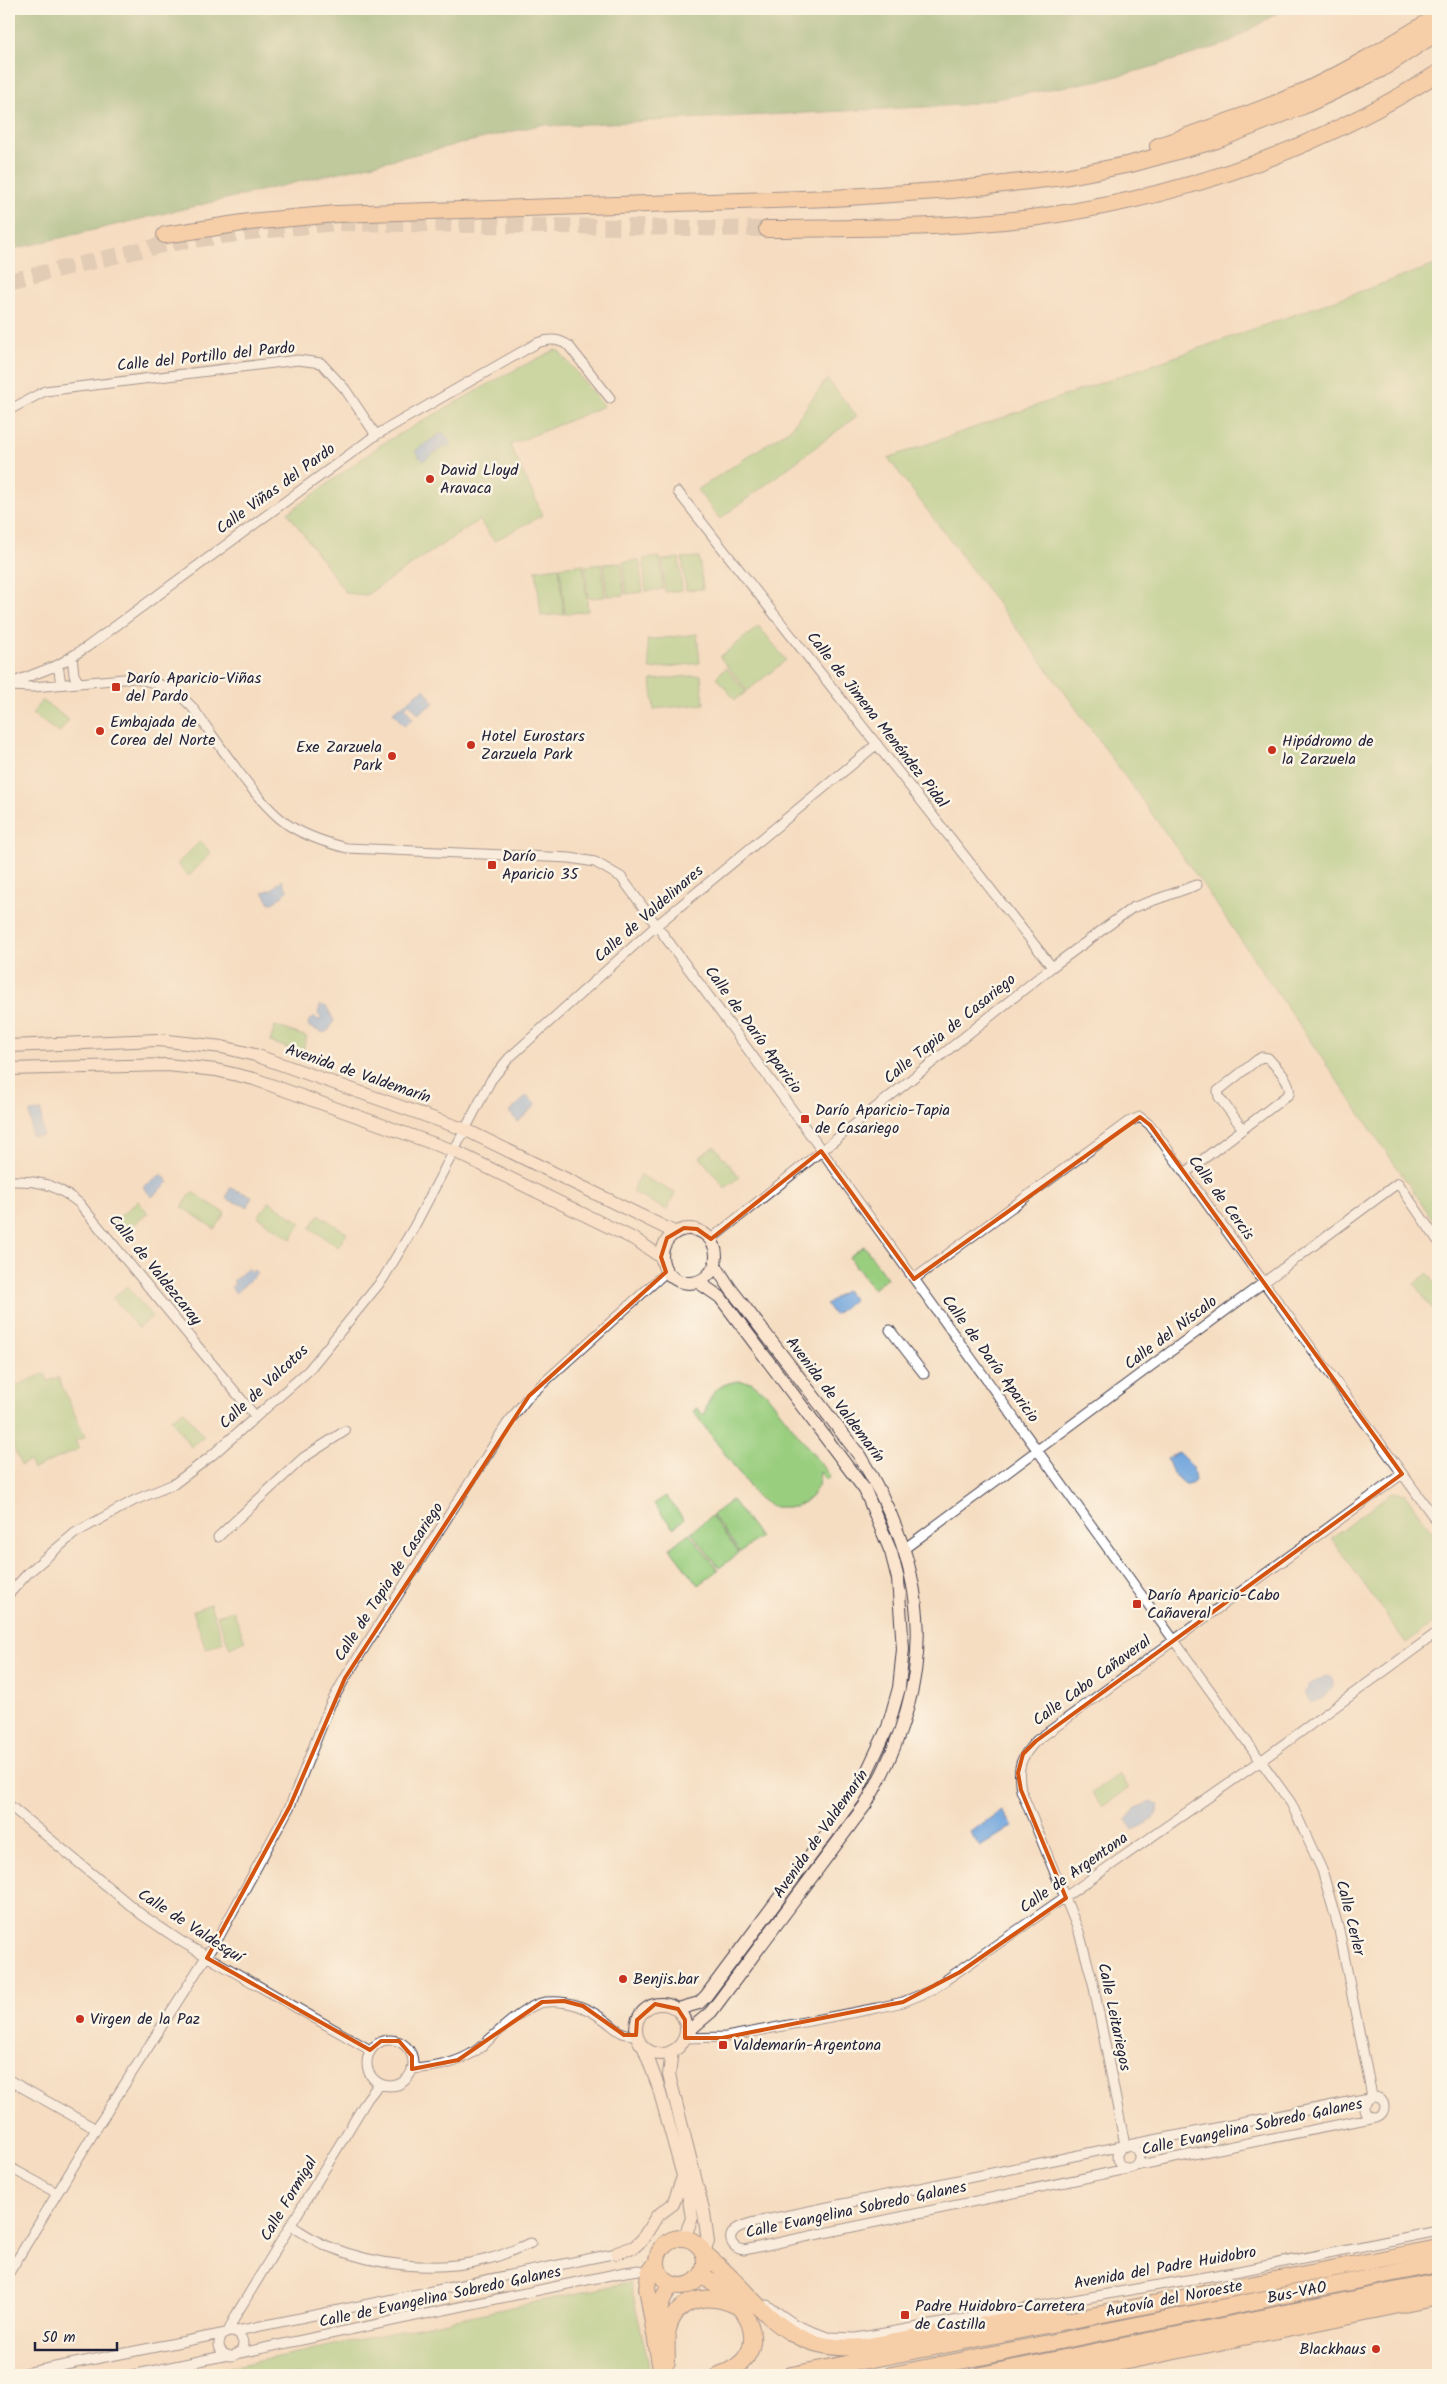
<svg xmlns="http://www.w3.org/2000/svg" width="1447" height="2384" viewBox="0 0 1447 2384" font-family="Kalam,sans-serif">
<style>
.green{fill:#9ace7f;stroke:#5e785d}
.forest{fill:#7bb16e;stroke:#4e6a54}
.water{fill:#71a5dd;stroke:#4a648c}
.lines{fill:none;stroke-linecap:round;stroke-linejoin:round}
.highway-tunnel{stroke:#cbb8a6;stroke-width:16;stroke-dasharray:16 8;stroke-linecap:butt}
.street-casing{stroke:#423e4f;stroke-width:11}
.secondary-casing{stroke:#423e4f;stroke-width:14}
.highway-casing{stroke:#423e4f;stroke-width:18}
.street{stroke:#fff;stroke-width:9}
.secondary{stroke:#fce5cf;stroke-width:12}
.highway{stroke:#f7bd88;stroke-width:16}
.marked{fill:none;stroke:#d45411;stroke-width:4;stroke-linejoin:round}
.poi-dot{fill:#c8321e;stroke:#fcf5e5;stroke-width:2}
.labels{text-anchor:middle;dominant-baseline:central;stroke-width:5;stroke-linejoin:round;paint-order:stroke}
.street-label{font-size:16px;fill:#22223b;stroke:#fcf5e5}
.poi-label{font-size:16px;fill:#22223b;stroke:#fcf5e5;text-anchor:start}
</style>
<rect width="100%" height="100%" fill="#fcf5e5"/>
<filter id="ink" filterUnits="userSpaceOnUse"><feTurbulence type="fractalNoise" baseFrequency=".02" numOctaves="2"/><feDisplacementMap in="SourceGraphic" scale="10" xChannelSelector="R" yChannelSelector="G"/><feConvolveMatrix kernelMatrix="1 2 1 2 8 2 1 2 1" color-interpolation-filters="sRGB"/></filter>
<filter id="wash" filterUnits="userSpaceOnUse"><feTurbulence type="fractalNoise" baseFrequency=".0096" numOctaves="4" result="noise"/><feDisplacementMap in="SourceGraphic" scale="20" xChannelSelector="R" yChannelSelector="G"/><feGaussianBlur stdDeviation="1.12" result="paint"/><feColorMatrix in="noise" values="0 0 0 0 0 0 0 0 0 0 0 0 0 0 0 0 0 1.4 0 .05"/><feComposite in="paint" operator="in"/></filter>
<g filter="url(#wash)">
<rect width="100%" height="100%" fill="#f5ddc1"/>
<path class="green" d="M1438,264V1227L1201,882L1065,693L888,458Z
M555,350L559,351L604,406L510,445L543,515L494,541L479,520L366,595L346,593L288,513L382,444L505,375Z
M827,379L857,416L720,519L697,490L790,429Z
M660,557L663,589L646,591L643,559Z
M699,557L703,589L686,590L682,558Z
M679,558L682,590L665,592L662,560Z
M639,560L643,592L626,594L623,562Z
M621,563L624,595L607,596L604,564Z
M583,564L588,611L565,614L560,567Z
M602,564L605,597L588,598L585,566Z
M559,567L564,614L541,616L536,570Z
M759,626L786,660L747,691L720,657Z
M697,634L700,663L650,669L647,640Z
M726,668L746,692L735,700L716,677Z
M701,675L704,704L654,709L651,680Z
M42,700L69,720L59,733L32,714Z
M200,841L211,853L189,876L177,864Z
M275,1026L307,1037L302,1053L270,1042Z
M714,1146L739,1177L725,1188L700,1157Z
M640,1175L675,1193L667,1210L632,1192Z
M192,1192L225,1213L215,1229L182,1207Z
M138,1201L148,1213L122,1235L112,1223Z
M269,1201L301,1223L291,1239L258,1217Z
M319,1215L347,1233L338,1247L310,1228Z
M864,1246L887,1278L873,1289L849,1257Z
M1428,1273L1438,1288V1308L1434,1311L1414,1284Z
M127,1286L152,1317L138,1328L113,1298Z
M45,1373L48,1381L58,1377L85,1437L75,1441L79,1449L33,1469L29,1461L21,1465L9,1436V1389Z
M740,1381L751,1382L766,1393L830,1476L826,1480L820,1472L818,1486L811,1497L804,1502L795,1507H772L757,1497L693,1411L697,1408L704,1416C709,1395 717,1383 740,1381Z
M183,1410L204,1437L191,1447L171,1419Z
M1392,1492L1405,1494L1438,1540V1619L1406,1643L1331,1538Z
M666,1496L684,1519L673,1528L654,1504Z
M732,1500L760,1537L740,1552L712,1515Z
M711,1516L739,1553L719,1568L691,1532Z
M689,1533L718,1570L698,1585L670,1548Z
M210,1604L223,1642L206,1649L193,1611Z
M233,1610L245,1641L230,1648L217,1616Z
M1119,1774L1129,1788L1102,1807L1092,1793Z
M630,2282L651,2375H193Z"/>
<path class="forest" d="M9,9H1284L1226,44L1145,69L1106,79L962,105L551,126L544,124L9,250Z"/>
<path class="water" d="M443,432L452,444L448,447L446,445L423,461L415,451Z
M424,689L434,703L418,714L410,704L405,707L413,719L404,726L393,712Z
M282,880L288,891L273,903H270L263,892L272,889Z
M320,1005L327,1007L334,1021L329,1030L324,1033L309,1027L308,1022L314,1016L318,1020L322,1019L318,1014Z
M527,1096L536,1105L518,1122L509,1112Z
M41,1111L43,1136H31L30,1112Z
M162,1174L169,1182L152,1197L143,1187Z
M230,1188L252,1196L248,1207L226,1199Z
M248,1268L251,1272L254,1270L257,1273L236,1293L231,1287L235,1284L233,1281Z
M846,1290L854,1300L834,1315L826,1304Z
M1178,1452L1193,1467L1195,1481L1191,1484H1185L1173,1473L1167,1459Z
M1326,1676L1333,1678V1687L1323,1698L1311,1703L1304,1693L1312,1683Z
M1150,1802L1159,1805C1158,1819 1145,1825 1133,1830L1126,1820L1136,1808Z
M1002,1810L1013,1826L980,1847L970,1832Z"/>
</g>
<g filter="url(#ink)">
<g class="lines">
<path class="highway-tunnel" d="M9,281L166,244L250,232L336,223L767,229"/>
<g class="street-casing">
<path id="street" d="M9,410L45,391L298,360L321,363L345,389L376,435
M678,492L1052,967
M72,656L74,675L79,683
M58,665L61,684
M9,684L58,665L87,647L376,435L537,343C549,339 558,338 569,346L610,398
M9,686L33,687L135,678L165,686L179,694L192,707C216,739 258,806 290,826C308,837 327,843 347,848L570,858L595,862L621,877L799,1119L1291,1803L1322,1870L1339,1930L1372,2096
M1185,1173L1289,1094C1292,1081 1276,1067 1268,1058L1262,1057L1257,1060L1218,1091L1219,1097L1243,1129
M9,1181C39,1180 55,1184 79,1203L256,1417
M711,1239L1052,967L1132,908L1197,885
M914,1279L1128,1122L1140,1117L1150,1125L1438,1523
M890,1330L924,1374
M218,1537L303,1458L345,1431
M904,1549L1398,1183L1438,1241
M9,1594L28,1573L75,1533L135,1500L174,1484L210,1457L308,1371L383,1279L414,1227L491,1080L509,1058L657,925L877,744
M9,1805L142,1915L182,1942L370,2050
M685,2038L726,2037L877,2008L903,2002L930,1991L1262,1760L1438,1632
M367 2063a23 23 0 1 1 46 0a23 23 0 1 1-46 0Z
M412,2069C435,2067 457,2064 477,2050C494,2037 524,2004 546,2002C569,2000 587,2007 606,2021C618,2030 620,2035 636,2035
M9,2080L96,2129
M1364 2107a10 10 0 1 1 20 0a10 10 0 1 1-20 0Z
M1125,2145L1093,1983L1079,1932L1021,1790C1017,1767 1020,1758 1036,1741L1402,1474
M1128,2145L1369,2098
M1117 2157a11 11 0 1 1 22 0a11 11 0 1 1-22 0Z
M1122,2146L751,2223C745,2225 739,2226 735,2230C725,2239 734,2249 744,2250L1127,2169
M1135,2166L1376,2117
M9,2167L57,2193
M290,2225C302,2232 314,2241 327,2246C377,2266 435,2273 488,2259C502,2256 517,2248 531,2243
M9,2273L96,2129L220,1935L290,1806L330,1705L345,1678L507,1424L529,1396L666,1272
M767,2305L796,2325L827,2337L856,2338L1239,2271L1438,2231
M228,2332L236,2315L368,2098L379,2084
M232,2332L617,2253
M219 2344a12 12 0 1 1 24 0a12 12 0 1 1-24 0Z
M236,2354L625,2272L639,2270L649,2273
M15,2375L226,2333
M132,2375L228,2355"/>
</g>
<g class="secondary-casing">
<path id="secondary" d="M9,1046L158,1040L222,1047L255,1055L466,1130L674,1232
M9,1069L167,1065L216,1070L254,1079L454,1151L636,1240L661,1257
M662 1256a27 27 0 1 1 54 0a27 27 0 1 1-54 0Z
M636 2029a25 25 0 1 1 50 0a25 25 0 1 1-50 0Z
M678,2009L699,2003L706,1996L856,1795L888,1727L899,1688L903,1649L898,1579L891,1552L865,1490L720,1297L698,1282
M686,2033L711,2012L866,1804C938,1680 934,1576 859,1455L730,1288L715,1265
M644,2048L658,2086L688,2194L692,2218L684,2238
M672,2051L669,2075L704,2213L708,2242L704,2251
M617,2253L634,2247L642,2240L657,2216L673,2204L683,2177"/>
</g>
<g class="highway-casing">
<path id="highway" d="M1158,146C1205,130 1252,114 1298,94C1347,72 1392,44 1438,16
M767,229C857,228 949,229 1039,217C1181,197 1317,150 1438,73
M165,235L249,222L336,214L833,198L952,190L1064,177L1131,164L1217,140L1303,106L1381,69L1438,32
M657 2262a24 24 0 1 1 48 0a24 24 0 1 1-48 0Z
M705,2254C762,2300 779,2354 863,2347L1058,2311
M657,2262L649,2273L647,2288L662,2375
M701,2276C745,2294 781,2354 719,2375
M659,2325C658,2310 661,2295 673,2285
M667,2362C667,2353 666,2343 667,2334C673,2298 708,2291 737,2306
M791,2375L1438,2248
M891,2375L1438,2264
M981,2375L1438,2282
M1059,2375L1438,2297"/>
</g>
<use href="#street" class="street"/>
<use href="#secondary" class="secondary"/>
<use href="#highway" class="highway"/>
</g>
</g>
<path d="M0 0H1447V2384H0ZM1140,1117L1150,1125L1402,1474L1036,1741L1023,1754L1018,1773L1021,1790L1066,1898L960,1972L903,2002L722,2038H685V2020L678,2009L655,2004L637,2020L636,2035H624L583,2006L564,2001L542,2002L458,2060L412,2069V2056L399,2041H381L370,2050L207,1958L290,1806L345,1678L529,1396L666,1272L661,1257L667,1238L684,1228L697,1229L711,1239L821,1151L914,1279Z" fill="#f5ddc1" fill-opacity=".55" fill-rule="evenodd"/>
<path class="marked" d="M1140,1117L1150,1125L1402,1474L1036,1741L1023,1754L1018,1773L1021,1790L1066,1898L960,1972L903,2002L722,2038H685V2020L678,2009L655,2004L637,2020L636,2035H624L583,2006L564,2001L542,2002L458,2060L412,2069V2056L399,2041H381L370,2050L207,1958L290,1806L345,1678L529,1396L666,1272L661,1257L667,1238L684,1228L697,1229L711,1239L821,1151L914,1279Z"/>
<g class="poi-dot">
<circle cx="430" cy="479" r="5"/>
<rect x="111" y="682" width="10" height="10" rx="2.5"/>
<circle cx="100" cy="731" r="5"/>
<circle cx="471" cy="745" r="5"/>
<circle cx="1272" cy="750" r="5"/>
<circle cx="392" cy="756" r="5"/>
<rect x="487" y="860" width="10" height="10" rx="2.5"/>
<rect x="800" y="1114" width="10" height="10" rx="2.5"/>
<rect x="1132" y="1599" width="10" height="10" rx="2.5"/>
<circle cx="623" cy="1979" r="5"/>
<circle cx="80" cy="2019" r="5"/>
<rect x="718" y="2040" width="10" height="10" rx="2.5"/>
<rect x="900" y="2310" width="10" height="10" rx="2.5"/>
<circle cx="1376" cy="2349" r="5"/>
</g>
<g class="labels">
<g class="street-label">
<text transform="translate(206 357) rotate(-6)">Calle del Portillo del Pardo</text>
<text transform="translate(276 489) rotate(-36)">Calle Viñas del Pardo</text>
<text transform="translate(877 720) rotate(52)">Calle de Jimena Menéndez Pidal</text>
<text transform="translate(649 914) rotate(-41)">Calle de Valdelinares</text>
<text transform="translate(950 1029) rotate(-39)">Calle Tapia de Casariego</text>
<text transform="translate(753 1030) rotate(54)">Calle de Darío Aparicio</text>
<text transform="translate(358 1074) rotate(19)">Avenida de Valdemarín</text>
<text transform="translate(1221 1198) rotate(54)">Calle de Cercis</text>
<text transform="translate(155 1270) rotate(51)">Calle de Valdezcaray</text>
<text transform="translate(1171 1333) rotate(-37)">Calle del Níscalo</text>
<text transform="translate(990 1359) rotate(54)">Calle de Darío Aparicio</text>
<text transform="translate(264 1387) rotate(-43)">Calle de Valcotos</text>
<text transform="translate(835 1400) rotate(53)">Avenida de Valdemarín</text>
<text transform="translate(389 1582) rotate(-57)">Calle de Tapia de Casariego</text>
<text transform="translate(1092 1681) rotate(-36)">Calle Cabo Cañaveral</text>
<text transform="translate(821 1834) rotate(-55)">Avenida de Valdemarín</text>
<text transform="translate(1074 1873) rotate(-35)">Calle de Argentona</text>
<text transform="translate(1350 1918) rotate(76)">Calle Cerler</text>
<text transform="translate(190 1926) rotate(33)">Calle de Valdesquí</text>
<text transform="translate(1114 2017) rotate(78)">Calle Leitariegos</text>
<text transform="translate(1252 2127) rotate(-12)">Calle Evangelina Sobredo Galanes</text>
<text transform="translate(289 2199) rotate(-59)">Calle Formigal</text>
<text transform="translate(856 2210) rotate(-12)">Calle Evangelina Sobredo Galanes</text>
<text transform="translate(1165 2268) rotate(-10)">Avenida del Padre Huidobro</text>
<text transform="translate(1297 2293) rotate(-11)">Bus-VAO</text>
<text transform="translate(440 2297) rotate(-12)">Calle de Evangelina Sobredo Galanes</text>
<text transform="translate(1174 2299) rotate(-11)">Autovía del Noroeste</text>
</g>
<g class="poi-label">
<text x="440" y="470">David Lloyd<tspan x="440" dy="18">Aravaca</tspan></text>
<text x="126" y="678">Darío Aparicio-Viñas<tspan x="126" dy="18">del Pardo</tspan></text>
<text x="110" y="722">Embajada de<tspan x="110" dy="18">Corea del Norte</tspan></text>
<text x="481" y="736">Hotel Eurostars<tspan x="481" dy="18">Zarzuela Park</tspan></text>
<text x="1282" y="741">Hipódromo de<tspan x="1282" dy="18">la Zarzuela</tspan></text>
<text x="382" y="747" text-anchor="end">Exe Zarzuela<tspan x="382" dy="18">Park</tspan></text>
<text x="502" y="856">Darío<tspan x="502" dy="18">Aparicio 35</tspan></text>
<text x="815" y="1110">Darío Aparicio-Tapia<tspan x="815" dy="18">de Casariego</tspan></text>
<text x="1147" y="1595">Darío Aparicio-Cabo<tspan x="1147" dy="18">Cañaveral</tspan></text>
<text x="633" y="1979">Benjis.bar</text>
<text x="90" y="2019">Virgen de la Paz</text>
<text x="733" y="2045">Valdemarín-Argentona</text>
<text x="915" y="2306">Padre Huidobro-Carretera<tspan x="915" dy="18">de Castilla</tspan></text>
<text x="1366" y="2349" text-anchor="end">Blackhaus</text>
</g>
</g>
<rect width="1447" height="2384" fill="none" stroke="#fcf5e5" stroke-width="30"/>
<path d="M35 2342v8h82v-8" fill="none" stroke="#22223b" stroke-width="2.5"/>
<text x="42" y="2342" font-size="15" fill="#22223b" stroke="#fcf5e5" stroke-width="4" paint-order="stroke">50 m</text>
</svg>
